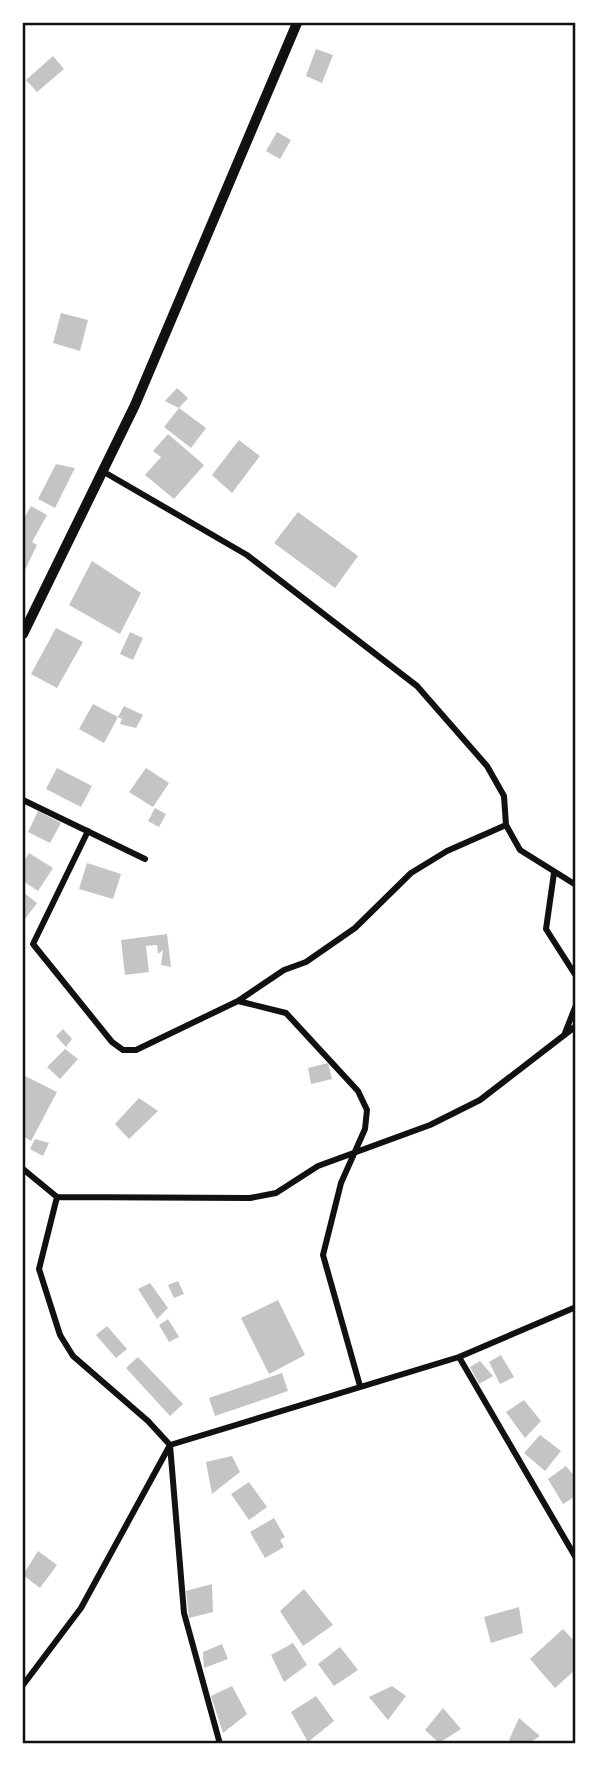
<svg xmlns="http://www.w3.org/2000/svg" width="599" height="1767" viewBox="0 0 599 1767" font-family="'Public Sans',sans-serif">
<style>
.building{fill:#c4c4c4}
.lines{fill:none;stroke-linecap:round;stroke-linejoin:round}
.minor{stroke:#111;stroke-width:6}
.primary{stroke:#111;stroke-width:10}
.neatline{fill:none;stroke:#111;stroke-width:2.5}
</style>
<rect width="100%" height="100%" fill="#fff"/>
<path class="building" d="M316,49L333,55L322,83L306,76Z
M53,56L64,69L37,92L26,80Z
M277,132L291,140L280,159L266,151Z
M61,313L88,320L80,351L53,343Z
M177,388L188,398L179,408L165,401Z
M179,408L206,428L191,448L164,427Z
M168,434L204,465L174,499L145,475L161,457L153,451Z
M239,440L260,456L232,493L212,475Z
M56,464L75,468L55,508L38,499Z
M31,506L47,515L32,542L37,545L23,574V520Z
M298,512L358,556L335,588L274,543Z
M92,561L141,593L120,634L69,605Z
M56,628L83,642L57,688L31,674Z
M130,632L143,638L133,660L120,654Z
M93,704L118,717L124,706L143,715L136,728L120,724L122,719L118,717L104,743L79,729Z
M57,768L92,786L81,807L46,789Z
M146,768L169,783L153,807L129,792Z
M155,808L166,814L159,827L148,821Z
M38,811L61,823L50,843L28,832Z
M29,853L53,868L38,891L23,881V863Z
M87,863L121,874L113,899L79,889Z
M23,892L37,903L25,919L23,918Z
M167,934L171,967L161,965L163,950L158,954L157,945L146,946L149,972L125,975L121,940Z
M63,1029L72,1039L66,1047L56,1036Z
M65,1049L78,1059L60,1079L47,1067Z
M328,1063L332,1079L311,1084L308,1068Z
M25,1076L57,1092L31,1141L23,1136V1081Z
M139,1098L158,1111L129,1139L115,1124Z
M35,1139L49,1143L43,1156L30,1149Z
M178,1281L184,1294L174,1298L168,1285Z
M150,1283L168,1308L157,1319L138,1289Z
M278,1300L305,1355L269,1374L241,1318Z
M168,1319L179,1337L169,1342L159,1325Z
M107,1326L127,1349L116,1358L96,1335Z
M501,1355L514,1377L500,1384L489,1362Z
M138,1357L183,1404L170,1416L126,1368Z
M480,1361L493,1376L479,1384L470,1367Z
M282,1373L288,1391L215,1416L209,1398Z
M524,1400L541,1421L525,1438L506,1412Z
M540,1435L561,1451L545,1471L524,1453Z
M232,1456L240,1472L212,1494L206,1462Z
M566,1466L576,1478V1496L563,1504L548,1479Z
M249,1482L267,1507L249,1520L231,1494Z
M274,1518L285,1537L280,1540L284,1547L265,1558L250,1532Z
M38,1551L57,1565L40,1588L23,1575Z
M212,1584L213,1612L189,1618L186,1591Z
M304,1589L333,1625L303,1646L280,1611Z
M519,1607L523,1633L491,1643L484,1617Z
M563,1629L576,1643V1669L555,1688L530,1659Z
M293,1643L307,1665L284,1682L271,1655Z
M222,1644L228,1659L204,1668L203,1652Z
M340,1647L358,1670L334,1686L318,1664Z
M232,1686L247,1714L223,1733L211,1696Z
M392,1686L406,1696L388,1720L369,1697Z
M316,1696L334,1721L308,1742L291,1712Z
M443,1708L461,1729L439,1743L425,1730Z
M519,1718L540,1736L528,1744H515L509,1740Z"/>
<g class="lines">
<path class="minor" d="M104,472L247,555L417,686L487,766L504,796L506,825L520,850L576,885
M23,800L145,859
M88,831L33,944L112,1042L123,1050H136L238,1001L284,970L306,962L355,928L411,873L447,851L506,825
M554,873L546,929L576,976
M238,1001L286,1013L358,1091L367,1110L365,1129L341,1183L323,1255L360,1386
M565,1033L576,1005
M23,1169L57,1197L39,1269L60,1335L73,1356L148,1421L170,1445L184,1613L220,1744
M57,1197L250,1198L276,1193L318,1166L430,1125L480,1100L576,1026
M459,1357L576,1558
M23,1685L81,1608L170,1445L459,1357L576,1307"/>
<path class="primary" d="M23,634L135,405L297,23"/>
</g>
<rect width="599" height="1767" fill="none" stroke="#ffffff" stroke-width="49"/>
<rect x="24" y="24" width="550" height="1718" class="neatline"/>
</svg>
